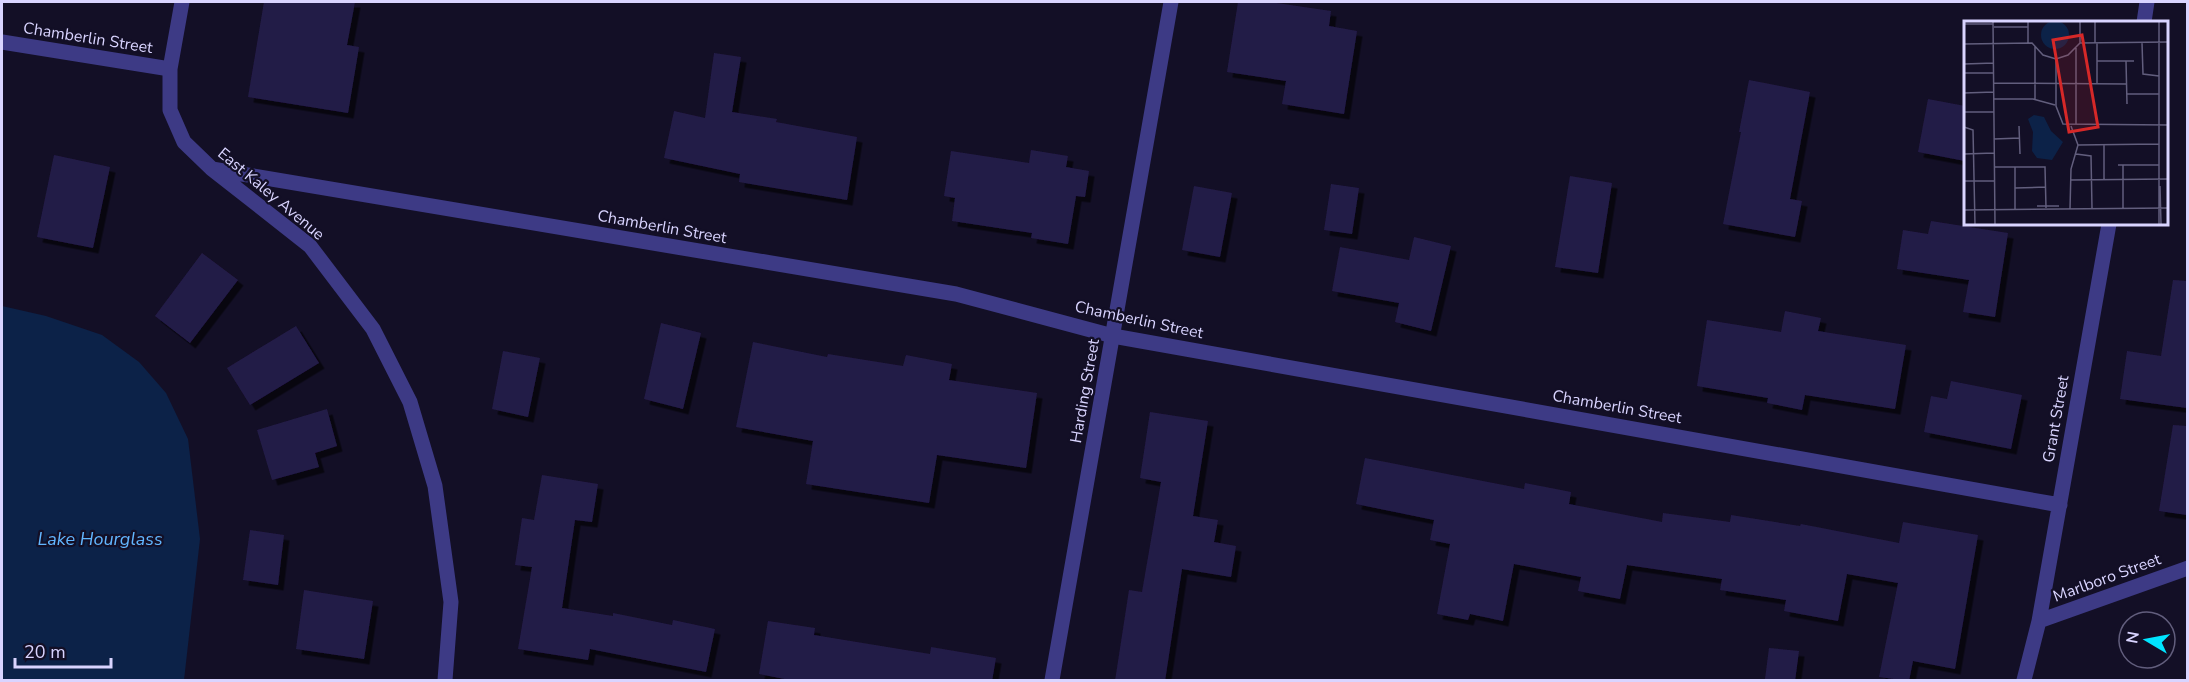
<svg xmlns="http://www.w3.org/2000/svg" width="2189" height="682" viewBox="0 0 2189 682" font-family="'Nunito Sans',sans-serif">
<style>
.water{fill:#0c2248}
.building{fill:#241b47;filter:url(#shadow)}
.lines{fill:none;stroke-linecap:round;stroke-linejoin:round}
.minor{stroke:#3d3a85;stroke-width:15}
.labels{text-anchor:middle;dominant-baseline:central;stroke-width:4.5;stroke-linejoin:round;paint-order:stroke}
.street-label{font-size:16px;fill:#d9d4ff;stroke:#130f26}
.water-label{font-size:18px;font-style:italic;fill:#62b6ff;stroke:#130f26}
.inset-road{fill:none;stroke:#625e7d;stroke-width:1.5}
.view{fill:#d62828;fill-opacity:0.15;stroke:#d62828;stroke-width:3}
.inset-edge{fill:none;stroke:#d9d4ff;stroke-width:3}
</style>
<defs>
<filter id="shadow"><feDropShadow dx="5.5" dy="5.5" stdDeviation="0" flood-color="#0009"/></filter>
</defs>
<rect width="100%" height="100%" fill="#130f26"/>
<path class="water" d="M2,306L46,316L102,335L139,362L166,393L188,439L200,539L184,680H2Z"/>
<path class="building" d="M264,2H355L347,45L359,47L348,113L248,97Z
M1238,2H1270L1331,11L1329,26L1357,31L1344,114L1282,104L1286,81L1227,72Z
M714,53L741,57L732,112L777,119L776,122L857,137L847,200L739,182L740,174L664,158L674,111L705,118Z
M1749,80L1810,92L1790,199L1802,201L1795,237L1723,224L1741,132H1739Z
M1928,99L1965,106V161L1918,152Z
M1031,150L1068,156L1066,167L1089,171L1085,197L1076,196L1068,244L1031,238L1032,233L952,221L955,198L944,196L951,151L1029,163Z
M54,155L110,167L93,248L37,237Z
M1570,176L1612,183L1598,273L1555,267Z
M1331,184L1359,188L1352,234L1324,230Z
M1194,186L1232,193L1220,257L1182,250Z
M1931,221L2008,233L1995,317L1963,312L1969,280L1897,269L1903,230L1928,234Z
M1414,237L1451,246L1431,331L1395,322L1399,303L1332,291L1340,247L1409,260Z
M202,253L238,280L190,343L155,316Z
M2173,280L2187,281V408L2120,399L2127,351L2161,356Z
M1785,311L1821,318L1818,331L1906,345L1895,409L1805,395L1802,410L1767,403L1768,398L1697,386L1707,320L1781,332Z
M661,323L701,333L683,409L644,399Z
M296,326L319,363L250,405L227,368Z
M753,342L827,357L828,354L903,366L906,355L952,364L949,380L1037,393L1026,468L937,455L929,503L806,484L813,441L736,427Z
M503,351L540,358L528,417L492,409Z
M1951,381L2022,395L2011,449L1924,432L1931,396L1947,399Z
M327,409L337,446L315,453L319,467L272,480L257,430Z
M1150,412L1208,421L1193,516L1218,520L1214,542L1236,546L1231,577L1182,569L1165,681H1115L1129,590L1142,592L1161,482L1140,478Z
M2173,425L2187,426V515L2159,511Z
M1365,458L1524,489L1525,483L1571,492L1569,504L1662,522L1663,513L1730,522L1731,515L1800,526L1801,524L1899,543L1903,522L1978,535L1955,669L1913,661L1909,681L1879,677L1898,583L1847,574L1838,621L1784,611L1786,600L1720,590L1722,579L1627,565L1620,599L1578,591L1581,577L1514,564L1503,621L1470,614L1468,620L1437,614L1450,544L1430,540L1434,520L1356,504Z
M542,475L598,484L592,522L575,520L562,608L613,616V613L672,625L673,620L715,629L706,672L590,649L588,660L518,649L532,567L515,565L522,518L534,520Z
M250,530L284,535L278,585L243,580Z
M304,590L373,601L364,659L296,649Z
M768,621L815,628L814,635L930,654L931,647L996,658L992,681H795L759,674Z
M1769,648L1799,651L1795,681L1765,679Z"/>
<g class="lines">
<path class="minor" d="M182,2L170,69V110L184,142L212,169L310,246L373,329L410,402L435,486L451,602L445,680
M2144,22L2147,2
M2,42L170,69
M212,169L956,294L1113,336L2060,505
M2039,621L2188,568
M1052,680L1171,2
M2024,680L2039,621L2109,224"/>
</g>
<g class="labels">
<g class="street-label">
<text transform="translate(88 38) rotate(9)">Chamberlin Street</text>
<text transform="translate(271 194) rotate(40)">East Kaley Avenue</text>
<text transform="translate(662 227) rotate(10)">Chamberlin Street</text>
<text transform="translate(1139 320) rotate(12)">Chamberlin Street</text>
<text transform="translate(1085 391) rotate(-80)">Harding Street</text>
<text transform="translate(1617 407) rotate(10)">Chamberlin Street</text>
<text transform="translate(2056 419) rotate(-80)">Grant Street</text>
<text transform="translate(2107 578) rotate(-20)">Marlboro Street</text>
</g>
<g class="water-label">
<text x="100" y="539">Lake Hourglass</text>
</g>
</g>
<g transform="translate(1964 21)">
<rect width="204" height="204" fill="#130f26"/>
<path d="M77 14a14 14 0 1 1 28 0a14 14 0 1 1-28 0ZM70,94L80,96L87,110L99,121L88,139L73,137L68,130L69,111L64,98Z" fill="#0c2248"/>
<path class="inset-road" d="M29,0L31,204M64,0V22M116,0V22M131,0V22M195,0V204M0,3H29M30,6H64M178,22L179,53L195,55M0,23L68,22L79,34L92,38L104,34L116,22L204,21M71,25V79M92,38V85L99,103L204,104M133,40H170M162,40L163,83M0,43L30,42M0,52H30M30,62L162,63M133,63V22M0,72L30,71M163,73H195M30,78H69L91,84M0,91H30M112,104V27M55,105L56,133M0,106L9,109L11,204M30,118L56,117M140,123V159M114,124L195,123M0,133L30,132M112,133L127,135L128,187M154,144H195M30,146H81L82,187M51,146V188M106,159L204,158M0,160H31M196,165L197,203M51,167L82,166M73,185H95M159,187V144M106,188L107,148L114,124L107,105M0,189L204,187"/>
<path class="view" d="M118,14L134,106L105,111L89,19Z"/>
<rect width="204" height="204" class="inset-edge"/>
</g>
<rect width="2189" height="682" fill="none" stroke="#d9d4ff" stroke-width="6"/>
<g transform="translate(2147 640) rotate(280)"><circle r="28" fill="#130f26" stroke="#625e7d" stroke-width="1.5"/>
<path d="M0-4.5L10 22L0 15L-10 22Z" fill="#00e5ff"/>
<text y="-9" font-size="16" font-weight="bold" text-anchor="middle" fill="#d9d4ff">N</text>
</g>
<path d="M15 658v9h96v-9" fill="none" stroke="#d9d4ff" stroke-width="3"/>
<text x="24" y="658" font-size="18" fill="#d9d4ff" stroke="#130f26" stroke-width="4.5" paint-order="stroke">20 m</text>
</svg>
